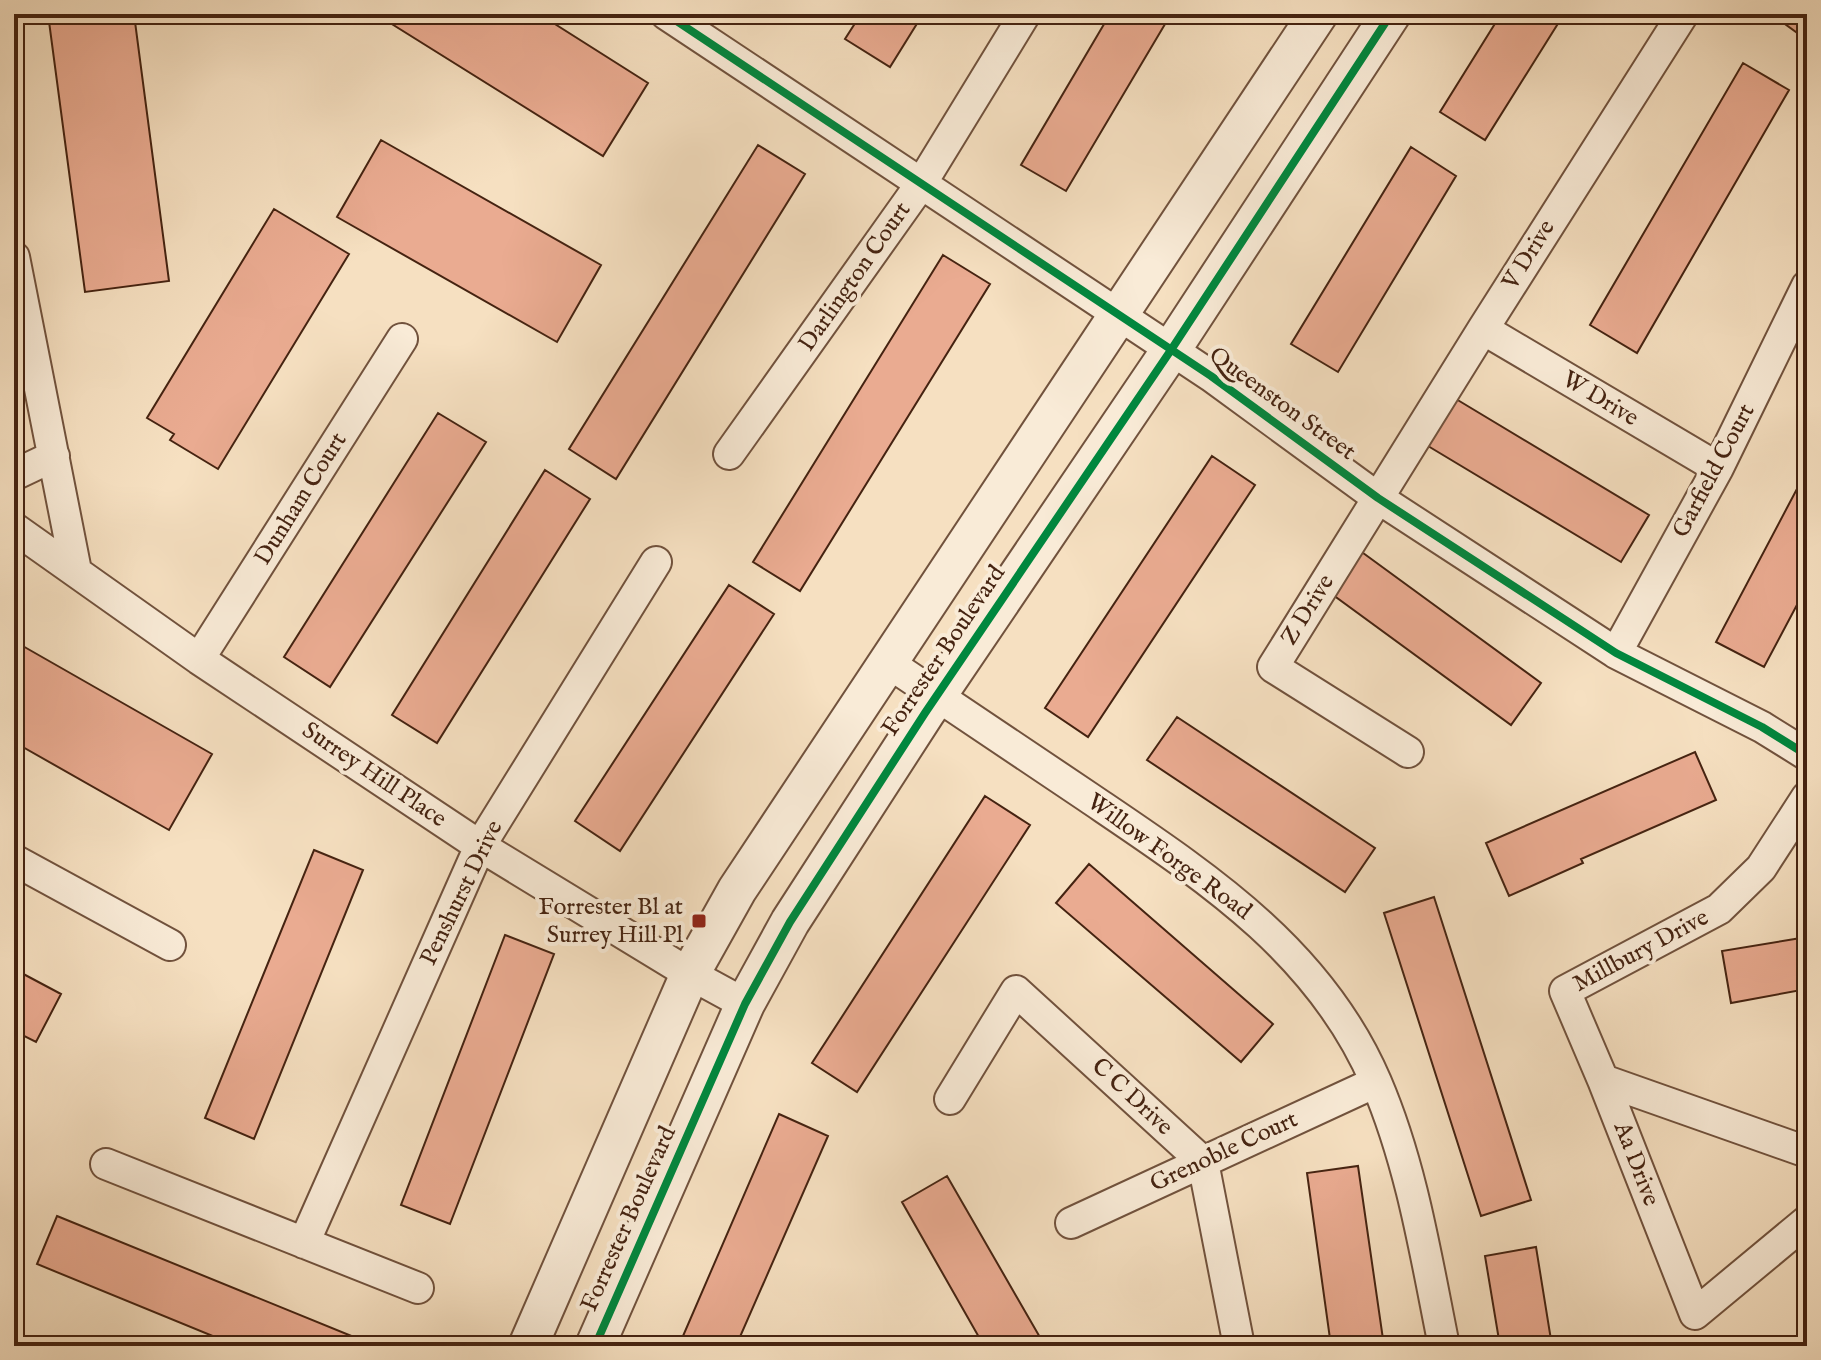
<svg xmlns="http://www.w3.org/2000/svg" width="1821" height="1360" viewBox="0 0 1821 1360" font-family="'IM FELL English',serif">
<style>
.building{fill:#eaab91;stroke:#452311;stroke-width:2}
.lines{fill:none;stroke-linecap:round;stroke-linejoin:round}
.minor-casing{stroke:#71523d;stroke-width:34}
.tertiary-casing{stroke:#71523d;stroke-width:42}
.minor{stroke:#f9ebd7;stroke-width:30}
.tertiary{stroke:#f9ebd7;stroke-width:38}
.cycleway-casing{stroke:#f9ebd7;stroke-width:13}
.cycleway{stroke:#00873e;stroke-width:8}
.poi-dot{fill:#8f2418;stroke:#f9ebd7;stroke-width:3}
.labels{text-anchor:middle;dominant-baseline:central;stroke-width:8;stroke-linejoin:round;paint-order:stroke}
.street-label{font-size:24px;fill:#452311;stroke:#f9ebd7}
.poi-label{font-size:24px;fill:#452311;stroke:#f9ebd7;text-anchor:end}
</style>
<rect width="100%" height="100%" fill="#f6e0c1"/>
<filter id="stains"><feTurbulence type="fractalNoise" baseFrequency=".0025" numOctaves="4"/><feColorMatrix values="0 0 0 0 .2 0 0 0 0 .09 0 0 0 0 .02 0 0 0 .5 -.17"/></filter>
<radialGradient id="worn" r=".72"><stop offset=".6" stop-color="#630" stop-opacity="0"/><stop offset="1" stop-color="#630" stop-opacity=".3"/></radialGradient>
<path class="building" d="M48,14H134L169,281L85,292Z
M392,14H539L648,83L603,156L387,21Z
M861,14H923L890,67L845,39Z
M1110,14H1171L1066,191L1021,165Z
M1501,14H1564L1485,140L1440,112Z
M1771,14H1807V40Z
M1743,63L1789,90L1637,353L1590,325Z
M381,140L601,265L557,342L337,217Z
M758,145L805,174L616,479L569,449Z
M1411,147L1456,176L1338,372L1291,344Z
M274,209L349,254L218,469L170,440L174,434L147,418Z
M943,255L990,284L800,591L753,562Z
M1456,399L1649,515L1621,562L1428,446Z
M438,413L486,442L330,687L284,657Z
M1212,456L1255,485L1088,737L1045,708Z
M545,470L590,499L437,743L392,715Z
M1807,470V586L1764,667L1716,642Z
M1359,550L1541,683L1511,725L1329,592Z
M729,585L774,614L620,851L575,821Z
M14,641L212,754L169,830L14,742Z
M1177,717L1375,848L1345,892L1147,760Z
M1695,752L1716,800L1581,859L1583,863L1509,896L1486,843Z
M985,796L1030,825L857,1092L812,1063Z
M314,850L363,870L254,1139L205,1118Z
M1089,864L1273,1024L1241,1062L1056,903Z
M1434,897L1531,1200L1481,1216L1384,913Z
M505,935L554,954L450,1224L401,1205Z
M1807,937V989L1731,1003L1722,951Z
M14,969L61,994L36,1042L14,1031Z
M779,1114L828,1136L736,1346H705L683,1336Z
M1358,1166L1384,1346H1331L1307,1173Z
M947,1176L1045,1346H984L902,1202Z
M57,1216L376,1346H237L37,1264Z
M1536,1247L1552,1346H1500L1485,1256Z"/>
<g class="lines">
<g class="minor-casing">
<path id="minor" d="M666,14L1211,376L1378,498L1616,653L1762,727L1807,755
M14,257L76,571
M1483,329L1718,468
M729,454L921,184L1025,14
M14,475L54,456
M14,528L199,659L480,846L690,974L745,1004
M1616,653L1718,468L1807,286
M199,659L402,339
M887,662C954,707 1021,752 1088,797C1203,875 1319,949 1376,1082C1412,1166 1426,1257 1444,1346
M1408,752L1273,667L1483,329L1683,14
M14,860L170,945
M1603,1080L1565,991L1719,909L1761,868L1807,797
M950,1099L1016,991L1203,1162L1239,1346
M1807,1152L1603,1080L1695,1314L1807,1221
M106,1164L418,1288
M1071,1223L1376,1082
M304,1243L480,846L656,562"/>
</g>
<g class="tertiary-casing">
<path id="tertiary" d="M528,1346L690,974L737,890L1318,14
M595,1346L745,1004L790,922L925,713L1171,350L1391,14"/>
</g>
<use href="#minor" class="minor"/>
<use href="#tertiary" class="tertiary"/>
<g class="cycleway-casing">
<path id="cycleway" d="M666,14L1211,376L1378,498L1616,653L1762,727L1807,755
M595,1346L745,1004L790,922L925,713L1171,350L1391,14"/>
</g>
<use href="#cycleway" class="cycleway"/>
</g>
<rect class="poi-dot" x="691" y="913" width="16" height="16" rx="4"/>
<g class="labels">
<g class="street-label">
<text transform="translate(1529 255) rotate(-58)">V Drive</text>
<text transform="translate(855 277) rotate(-55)">Darlington Court</text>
<text transform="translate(1600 399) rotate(31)">W Drive</text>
<text transform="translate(1282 404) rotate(36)">Queenston Street</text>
<text transform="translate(1714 471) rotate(-62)">Garfield Court</text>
<text transform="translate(301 499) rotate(-58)">Dunham Court</text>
<text transform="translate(1308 610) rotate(-58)">Z Drive</text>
<text transform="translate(944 651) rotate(-56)">Forrester Boulevard</text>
<text transform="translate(374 775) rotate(34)">Surrey Hill Place</text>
<text transform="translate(1169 857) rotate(36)">Willow Forge Road</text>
<text transform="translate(462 893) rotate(-64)">Penshurst Drive</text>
<text transform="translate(1641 951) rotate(-28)">Millbury Drive</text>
<text transform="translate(1132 1097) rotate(43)">C C Drive</text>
<text transform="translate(1224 1152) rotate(-25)">Grenoble Court</text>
<text transform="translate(1636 1164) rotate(69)">Aa Drive</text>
<text transform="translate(629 1219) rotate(-66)">Forrester Boulevard</text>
</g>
<g class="poi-label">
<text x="683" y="907">Forrester Bl at<tspan x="683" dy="28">Surrey Hill Pl</tspan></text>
</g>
</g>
<rect width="1821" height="1360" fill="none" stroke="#f6e0c1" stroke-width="48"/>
<rect x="16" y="16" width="1789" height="1328" fill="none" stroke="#452311" stroke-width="4"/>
<rect x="24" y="24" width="1773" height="1312" fill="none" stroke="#452311" stroke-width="2"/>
<rect width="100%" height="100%" filter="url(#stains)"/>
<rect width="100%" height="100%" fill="url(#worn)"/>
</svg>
